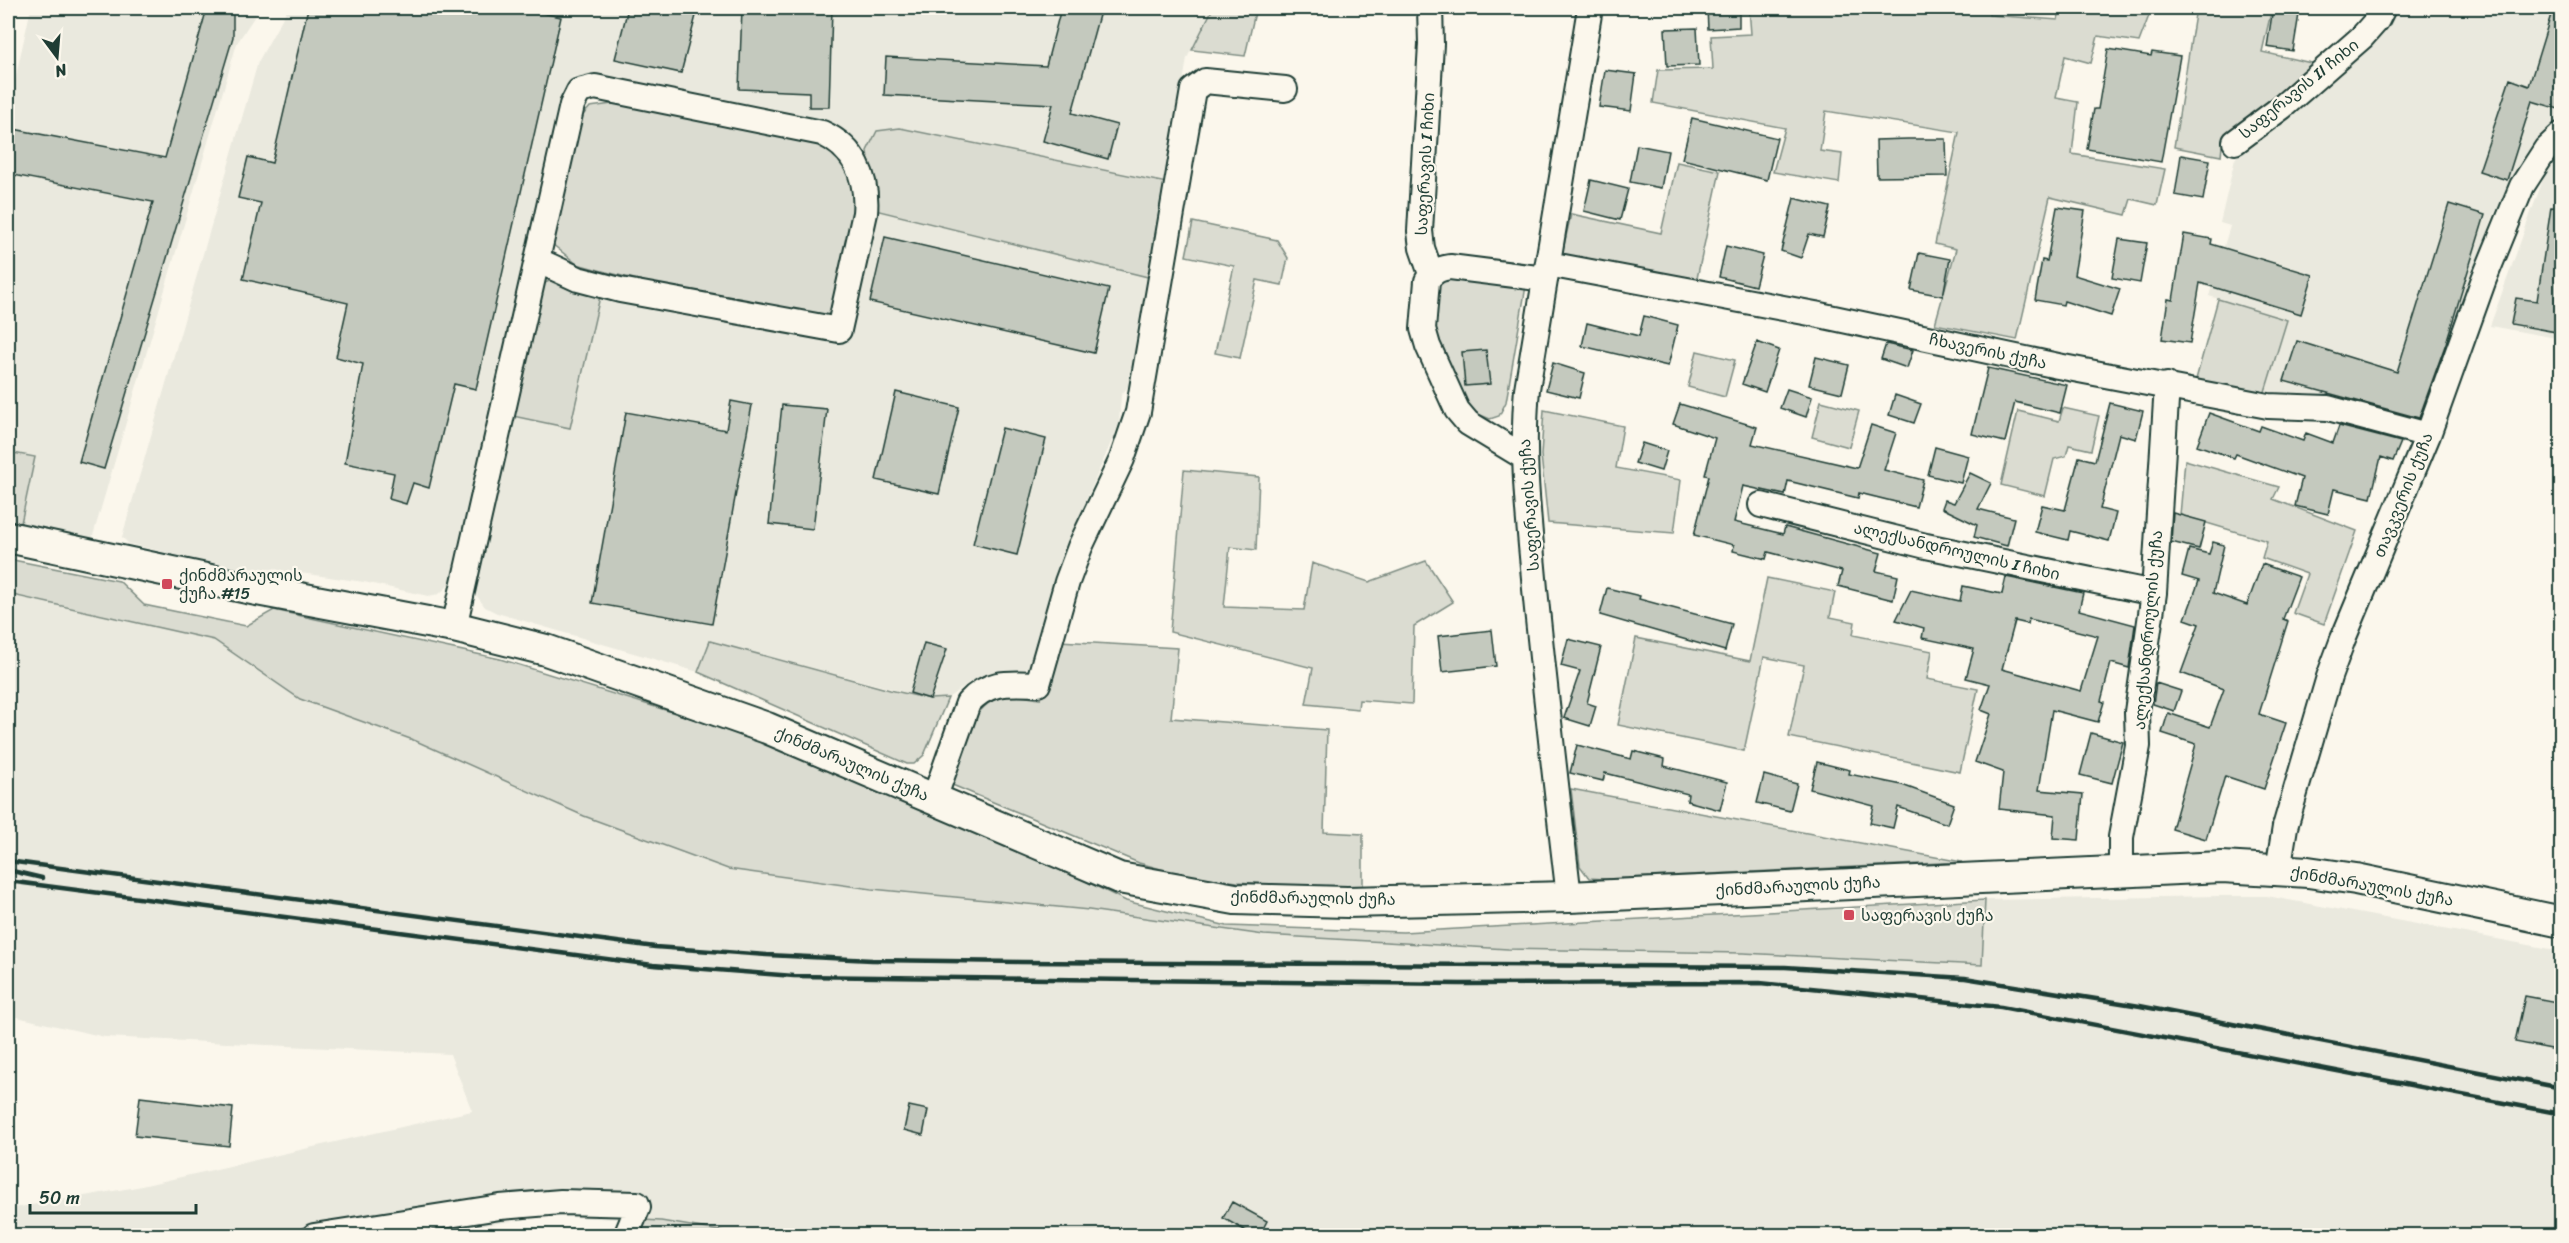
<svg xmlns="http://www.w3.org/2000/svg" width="2569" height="1243" viewBox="0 0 2569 1243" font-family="Sriracha,'Noto Sans Georgian',sans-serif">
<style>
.built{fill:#eae9de}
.green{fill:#dbdcd1;stroke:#7d8c82;stroke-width:1.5}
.building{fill:#c4c9be;stroke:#1f3d34;stroke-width:1.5;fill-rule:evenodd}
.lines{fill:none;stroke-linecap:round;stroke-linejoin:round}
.minor-casing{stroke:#1f3d34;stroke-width:28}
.major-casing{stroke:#1f3d34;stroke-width:34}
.minor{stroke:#fbf7ec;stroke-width:24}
.major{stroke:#fbf7ec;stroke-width:30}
.rail{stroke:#1f3d34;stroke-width:4.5}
.poi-dot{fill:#d1495b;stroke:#fbf7ec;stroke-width:2}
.labels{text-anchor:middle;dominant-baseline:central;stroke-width:4.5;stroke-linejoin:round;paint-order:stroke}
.street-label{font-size:16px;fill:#1f3d34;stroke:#fbf7ec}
.poi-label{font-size:16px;fill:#1f3d34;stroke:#fbf7ec;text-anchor:start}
</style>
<rect width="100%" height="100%" fill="#fbf7ec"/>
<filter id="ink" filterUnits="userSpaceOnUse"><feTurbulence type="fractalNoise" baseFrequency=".0167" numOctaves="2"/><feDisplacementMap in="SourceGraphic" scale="12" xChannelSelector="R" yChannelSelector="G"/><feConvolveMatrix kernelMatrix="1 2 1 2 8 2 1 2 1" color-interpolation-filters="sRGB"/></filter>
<g filter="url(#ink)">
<path class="built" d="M31,8H260L237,43L92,539L21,523L35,458L8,452V111Z
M288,8H1213L1187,58L1167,183L877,131L867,151L825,123L586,75L573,77L562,92L457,578L439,594L428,596L364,582L272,569L232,568L129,544L122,537L258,62Z
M2396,8H2561V121L2510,188L2494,214L2423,428L2263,398L2287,320L2209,296L2230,226L2220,223L2235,159L2247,142L2290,111L2383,32Z
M2561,156V339L2490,326L2545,174Z
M875,210L1152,278L1132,382L1121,395L1119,424L1063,554L1030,667L1016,673L992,675L971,681L948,698L930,699L710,641L698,672L497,613L485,607L477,596L474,581L508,415L601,292L845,340Z
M8,594L214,640L300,699L416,741L728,869L872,889L1089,910L1264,935L1508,949L1743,953L1982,965L1985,900L2220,896H2267L2561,951V1235L744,1236L661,1221L549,1216L407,1236L8,1235V1209L137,1187L472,1111L450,1054L105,1037L8,1015Z"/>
<path class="green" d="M1213,8H1256L1245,56L1192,50Z
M1749,8H1989V15L2058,20L2060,8H2127L2150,13L2139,42L2098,36L2091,63L2065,56L2056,98L2078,102L2072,154L2165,169L2157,205L2131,199L2126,215L2050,197L2017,340L1935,324L1956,249L1935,244L1959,132L1826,111L1820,151L1842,154L1839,183L1773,172L1785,128L1653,103L1658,70L1713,69L1711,36L1751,34Z
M2196,8H2272L2262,52L2320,65L2233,131L2222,146L2221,156L2174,147Z
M627,102L820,141L839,155L858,195L833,321L675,289L606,272L577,264L552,244L577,122L590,107Z
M900,128L1167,183L1152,278L875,210L867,151L877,131Z
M1677,162L1720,171L1696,283L1562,254L1571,214L1661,233Z
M1193,222L1277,240L1288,258L1282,285L1257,280L1240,358L1215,353L1234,266L1186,256Z
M1444,276L1526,286L1506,402L1499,416L1490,419L1478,414L1465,404L1432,337L1439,279Z
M552,280L601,292L570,428L508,415L540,285Z
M2218,299L2287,320L2263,398L2195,383Z
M1697,351L1735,360L1725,397L1688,387Z
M1821,401L1859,411L1849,447L1812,437Z
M2063,408L2099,416L2091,450L2069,445L2066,456L2054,459L2045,496L2001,485L2018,411L2059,421Z
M1544,410L1623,426L1616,468L1681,480L1674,533L1548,523L1541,455Z
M8,452L35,457L21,523L8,520Z
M2185,460L2279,487L2273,499L2357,531L2324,624L2293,613L2307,574L2262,558L2267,541L2180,515Z
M1184,470L1259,477L1256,550L1230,547L1224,607L1304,610L1312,563L1369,582L1426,561L1453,602L1414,626L1412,704L1359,700L1358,709L1306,704L1313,668L1170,632Z
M8,559L119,581L144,605L246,626L274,610L500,659L746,735L1039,858L1126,901L1227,926L1403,932L1985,900L1982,965L1743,953L1508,949L1264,935L1089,910L872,889L728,869L584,816L416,741L300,699L214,640L8,594Z
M1767,578L1835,592L1830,617L1855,622L1853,635L1932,651L1927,679L1978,689L1960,772L1789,737L1804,665L1764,657L1744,751L1618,725L1636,638L1750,661Z
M710,641L890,690L930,699L948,698L924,755L914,764H907L698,672Z
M1059,641L1178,648L1171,718L1327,730L1324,832L1363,834V890L1237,882L1179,874L1139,863L950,784C962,753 968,701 1007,696C1017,694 1030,698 1040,699Z
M1571,789L1962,862L1606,879L1589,878L1580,866Z
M643,1220L661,1221L744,1235L635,1236Z
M462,1227L458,1235H407Z"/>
<path class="building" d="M207,8L233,12V37L104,469L79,462L153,202L8,174V128L165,158Z
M308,8H518L561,17L476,389L454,384L429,488L413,483L406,504L389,499L394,473L345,463L363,364L336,357L348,303L243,279L261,203L238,198L248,157L272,163Z
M628,8H698L681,73L615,59Z
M742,8H832L829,107H809V92L739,89Z
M1061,8H1101L1072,113L1117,125L1108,159L1043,141L1053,104L884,95L886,57L1046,66Z
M1707,8H1739V27L1708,29Z
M2273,8H2300L2293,51L2267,47Z
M2553,8H2562V110L2532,101L2507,180L2479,171L2510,79L2529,86Z
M1697,28L1699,65L1667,66L1665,29Z
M2108,49L2151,56L2152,52L2180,56L2161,162L2087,149L2094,109H2098Z
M1605,70L1636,74L1631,111L1599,107Z
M1692,118L1777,138L1767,180L1682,159Z
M1908,139H1946L1947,176L1877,177L1876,140Z
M1637,145L1668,151L1661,188L1630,182Z
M2181,155L2210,160L2203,200L2175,195Z
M1591,180L1628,189L1620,220L1584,211Z
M1794,198L1830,207L1823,237L1809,234L1801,258L1781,251Z
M2449,204L2485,215L2446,343L2419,418L2284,381L2297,341L2397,372Z
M2057,207L2085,211L2074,275L2120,289L2111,316L2064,301L2063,305L2035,300L2042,260L2047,261Z
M2551,207L2562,208V333L2511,324L2516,298L2537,301Z
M2184,234L2212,239L2211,244L2313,275L2301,314L2200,283L2190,343L2162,339L2168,299L2173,300Z
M885,237L1109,289L1094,353L870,302Z
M2119,239L2147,243L2140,283L2112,278Z
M1726,246L1763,255L1755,286L1719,277Z
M1919,253L1950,259L1943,296L1911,290Z
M1644,316L1678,325L1668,366L1582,346L1587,323L1639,336Z
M1757,342L1779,350L1765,392L1742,384Z
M1886,344L1913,350L1907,368L1881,359Z
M1486,350L1490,384L1465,386L1462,352Z
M1816,357L1849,365L1842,393L1809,385Z
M1553,363L1585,373L1579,398L1546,390Z
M1988,368L2067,385L2060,413L2015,402L2005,442L1972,434Z
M1787,389L1812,397L1806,417L1780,408Z
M896,392L959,407L939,494L876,480Z
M1895,395L1921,404L1914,423L1889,415Z
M731,401L752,405L712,624L592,603L626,412L726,430Z
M2110,403L2143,411L2136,439L2119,434L2100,509L2116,513L2109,541L2070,531L2068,540L2035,532L2042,505L2065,510L2079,457L2095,461Z
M1680,404L1757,427L1752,444L1857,468L1871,425L1896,433L1884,470L1923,480L1916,507L1859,493L1858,498L1788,481L1785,495L1743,486L1734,522L1783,534L1785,527L1881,553L1876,571L1898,576L1893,600L1838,586L1842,571L1768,552L1766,559L1733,551L1734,545L1694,535L1709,476L1705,475L1715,438L1673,424Z
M782,405L827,409L813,529L769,524Z
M2209,413L2259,431L2261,426L2303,441L2306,433L2333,443L2339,426L2401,442L2393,461L2381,457L2371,498L2334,489L2328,514L2295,506L2302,478L2236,454L2234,458L2197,445Z
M1002,428L1046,439L1017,555L973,544Z
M1642,443L1667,451L1661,471L1635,463Z
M1935,447L1968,456L1961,483L1928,475Z
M1970,473L1991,483L1978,509L2014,518L2007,546L1974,537L1977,525L1942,508L1945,500L1954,503Z
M2173,513L2206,522L2199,549L2171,542Z
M2213,542L2224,545L2213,593L2247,605L2262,564L2299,577L2283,619L2288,621L2259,714L2286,723L2264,789L2225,776L2206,839L2172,829L2196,744L2162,733L2168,713L2210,727L2224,689L2181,673L2199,624L2185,619L2199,581L2182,576L2189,549L2209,554Z
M2006,577L2083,593L2079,610L2135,625L2129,668L2111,663L2101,701L2104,702L2098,722L2052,710L2039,790L2083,794L2079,840L2053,838L2055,815L1999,809L2003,772L1975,762L1991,714L1981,710L1990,684L1966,678L1974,649L1922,638L1924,628L1896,620L1911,590L1960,601L1963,586L2002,594ZM2029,619L2098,636L2081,691L2002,669L2015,621L2028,624Z
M1607,588L1640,596L1639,599L1732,624L1725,651L1600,615Z
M1492,630L1496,666L1442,672L1438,636Z
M1568,639L1601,647L1587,703L1596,706L1590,726L1564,718L1580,671L1561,666Z
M924,643L947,649L930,699L910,693Z
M2156,683L2181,691L2174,711L2153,704Z
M2091,733L2123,742L2112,783L2080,775Z
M1577,745L1631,759L1633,751L1665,759L1664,766L1727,782L1720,810L1687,801L1688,794L1605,773L1603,781L1570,773Z
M1817,762L1850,770L1849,774L1902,785L1954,804L1947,824L1898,807L1893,828L1870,823L1874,806L1810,789Z
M1764,775L1797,784L1790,811L1757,803Z
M2525,996L2562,1003V1051L2515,1042Z
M140,1097L233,1108L229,1146L135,1136Z
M909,1106L928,1110L923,1135L904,1130Z
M1232,1202L1267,1221L1259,1236H1255L1223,1218Z"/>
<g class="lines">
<g class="minor-casing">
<path id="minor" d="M1430,8L1431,44L1420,231L1422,248L1431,274
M2235,142L2282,107L2362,37L2377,20L2383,8
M1548,264L1815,314L2058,366L2268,406L2328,408L2428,435
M1524,457L1468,423L1457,410L1428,346L1423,329L1427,281C1433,271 1439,269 1450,267L1545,279
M1761,505L1926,546L2154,593
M454,627L572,105L579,91L595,87L822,133C855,148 868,178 865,213L839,330L620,290L578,279L537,260
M934,799L968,703C989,680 1009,683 1038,684L1067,582L1080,547L1122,459L1138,412L1193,90L1205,81L1285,89
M2278,870L2285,827L2329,677L2343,639L2428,435L2484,279L2522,186L2546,149L2562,134
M2121,872V837L2138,746L2137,712L2154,593L2167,385
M1569,897C1557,794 1545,692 1535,589C1529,522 1521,456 1527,389L1590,8
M314,1236L500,1207L561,1202L637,1204L638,1207L626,1236"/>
</g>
<g class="major-casing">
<path id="major" d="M8,537L257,590L454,627L546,650L767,728L1119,878L1235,899L1347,902L1569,897L2222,867L2308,872L2356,879L2562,922"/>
</g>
<use href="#minor" class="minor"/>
<use href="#major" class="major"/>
<path class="rail" d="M8,861L655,947L767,955L872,960L1021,962L1785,967L1965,978L2140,1006L2562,1088
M8,870L42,878
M8,881L653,965L794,976L1460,984L1760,983L2001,1007L2562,1114"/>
</g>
</g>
<g class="poi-dot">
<rect x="161" y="578" width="12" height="12" rx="3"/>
<rect x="1843" y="909" width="12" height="12" rx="3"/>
</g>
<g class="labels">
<g class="street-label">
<text transform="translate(2299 89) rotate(-39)">საფერავის II ჩიხი</text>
<text transform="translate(1425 164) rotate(-87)">საფერავის I ჩიხი</text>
<text transform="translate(1988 351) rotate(12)">ჩხავერის ქუჩა</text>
<text transform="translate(2403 495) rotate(-68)">თავკვერის ქუჩა</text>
<text transform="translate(1529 505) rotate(-94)">საფერავის ქუჩა</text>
<text transform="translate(1957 551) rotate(13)">ალექსანდროულის I ჩიხი</text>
<text transform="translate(2148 630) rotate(-85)">ალექსანდროულის ქუჩა</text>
<text transform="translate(852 764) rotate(23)">ქინძმარაულის ქუჩა</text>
<text transform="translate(1798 886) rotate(-3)">ქინძმარაულის ქუჩა</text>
<text transform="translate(2372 886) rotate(10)">ქინძმარაულის ქუჩა</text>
<text transform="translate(1313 898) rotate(1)">ქინძმარაულის ქუჩა</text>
</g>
<g class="poi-label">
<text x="179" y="575">ქინძმარაულის<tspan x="179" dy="18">ქუჩა #15</tspan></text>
<text x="1861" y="915">საფერავის ქუჩა</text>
</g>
</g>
<rect width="2569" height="1243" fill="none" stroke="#fbf7ec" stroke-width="30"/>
<rect x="15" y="15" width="2539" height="1213" fill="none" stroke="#1f3d34" stroke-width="2" filter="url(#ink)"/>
<g transform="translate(57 57) rotate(164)" stroke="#fbf7ec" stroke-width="4.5" paint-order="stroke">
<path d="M0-4.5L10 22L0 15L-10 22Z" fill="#1f3d34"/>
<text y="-9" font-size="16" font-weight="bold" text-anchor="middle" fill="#1f3d34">N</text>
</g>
<path d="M30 1204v9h166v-9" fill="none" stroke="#1f3d34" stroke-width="3"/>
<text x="39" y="1204" font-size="18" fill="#1f3d34" stroke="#fbf7ec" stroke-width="4.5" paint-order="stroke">50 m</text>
</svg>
